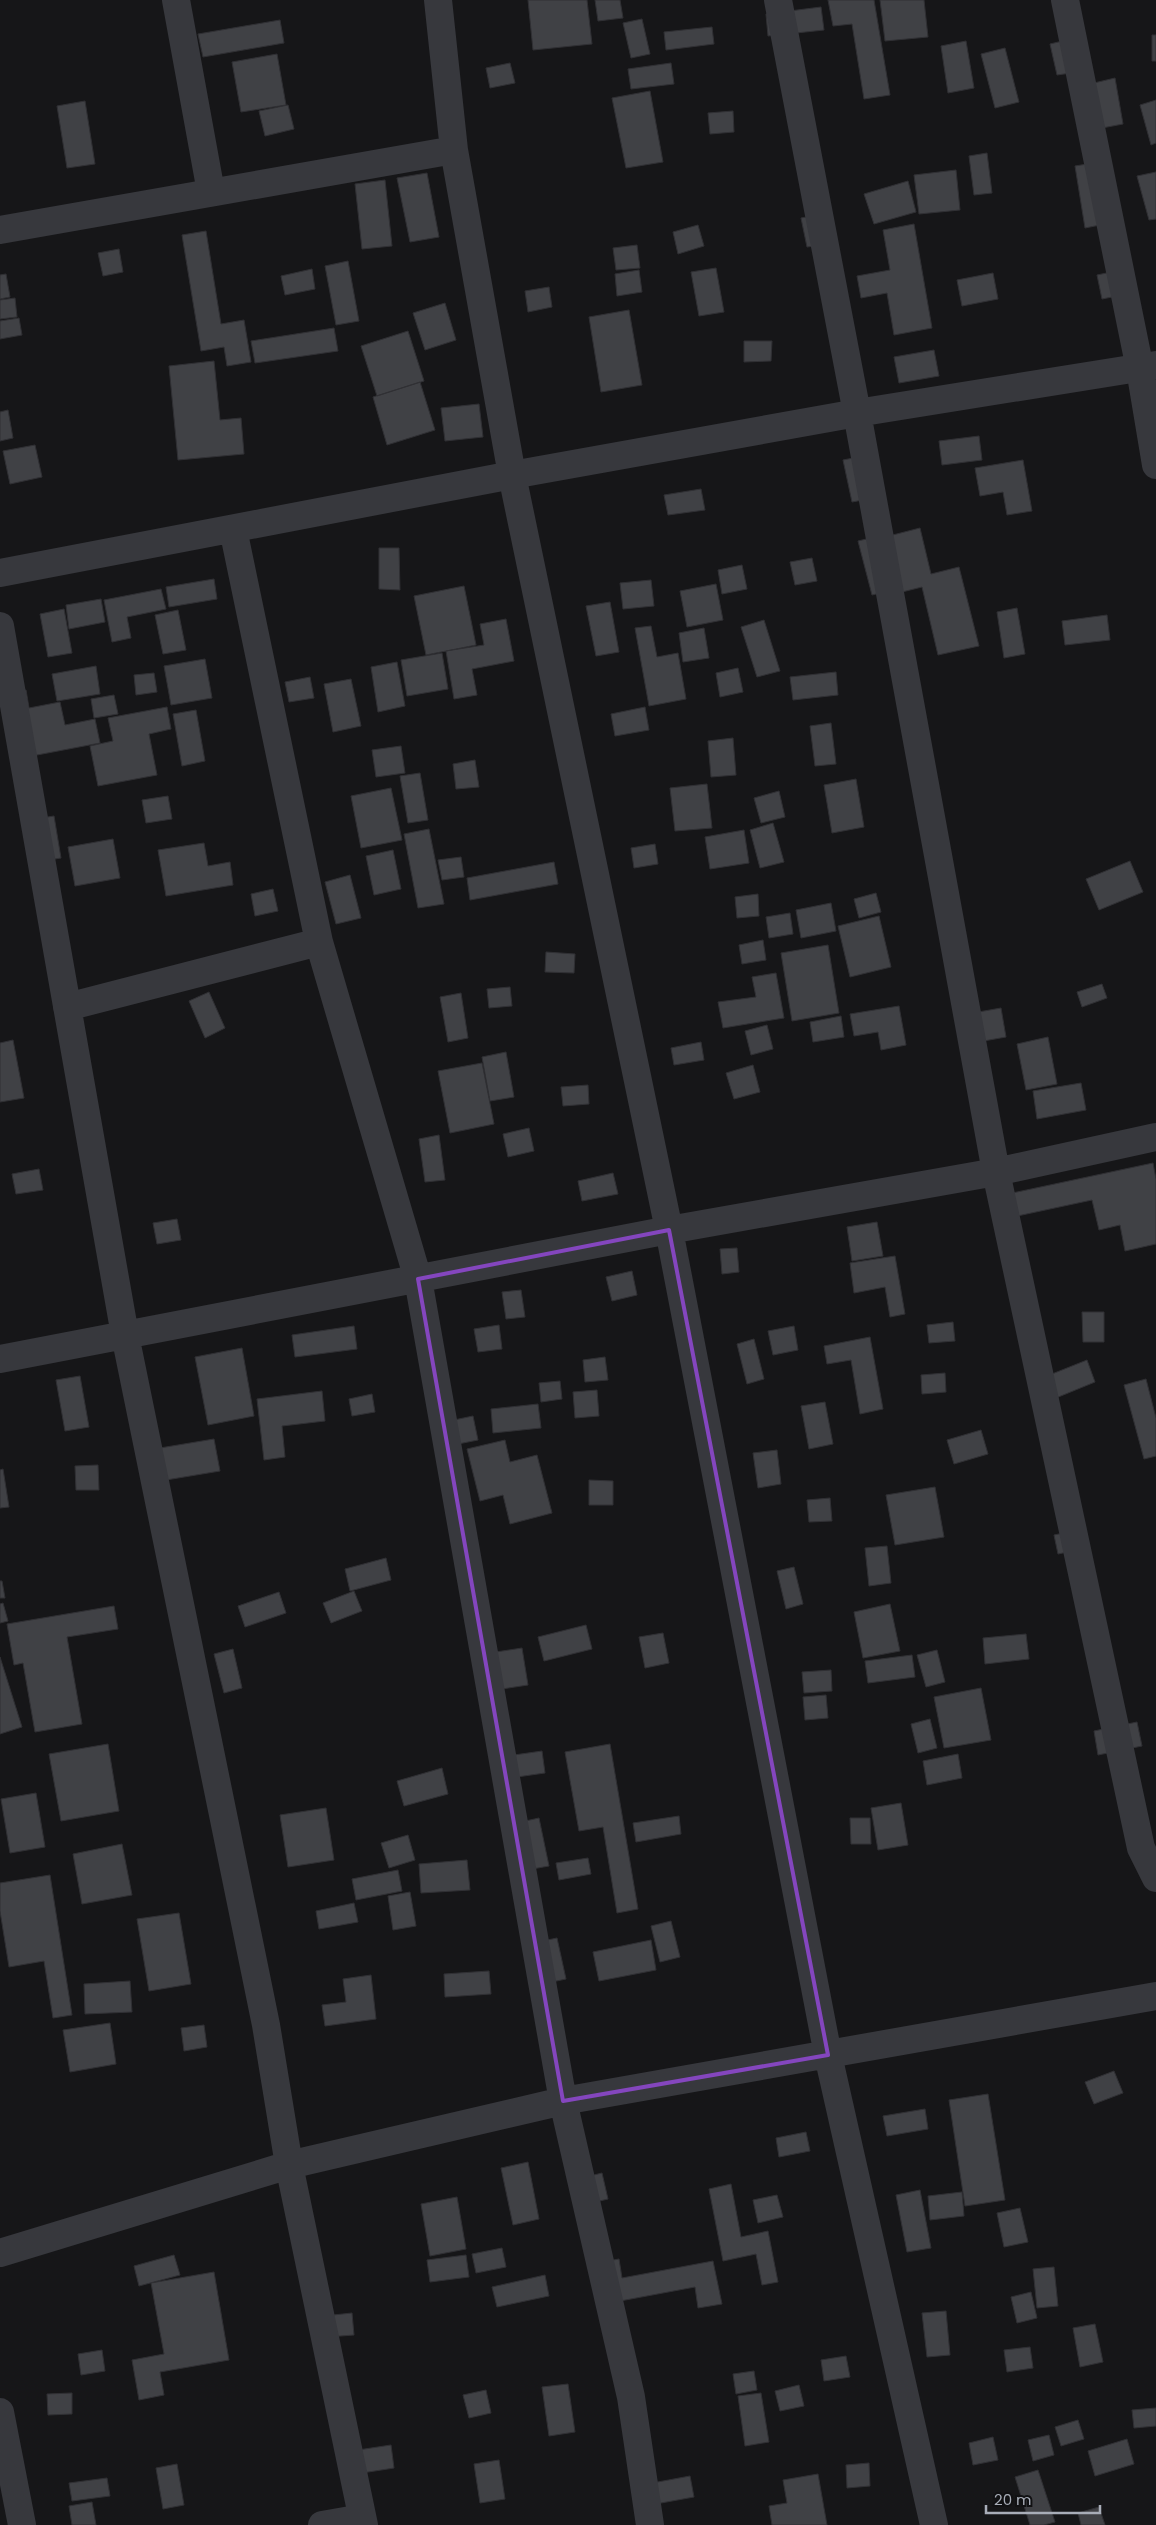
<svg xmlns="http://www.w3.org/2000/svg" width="1156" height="2525" viewBox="0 0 1156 2525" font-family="Poppins,sans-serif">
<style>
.building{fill:#404145;stroke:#303034}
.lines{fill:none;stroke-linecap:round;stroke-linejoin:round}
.minor{stroke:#37383d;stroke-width:28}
.marked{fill:none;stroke:#8446be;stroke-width:4;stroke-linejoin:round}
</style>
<rect width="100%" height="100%" fill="#161618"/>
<path class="building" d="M528,0H587L592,44L533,50Z
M595,0H620L623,18L598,21Z
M828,0H874L890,95L864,99L852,24L833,26Z
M880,0H924L928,37L885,41Z
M821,7L824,30L768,36L766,14Z
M642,19L650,54L631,58L623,23Z
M280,20L284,43L203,57L198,34Z
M712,27L714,44L666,50L664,32Z
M1152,35H1156V61H1152Z
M1071,39L1078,72L1057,75L1050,44Z
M966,41L974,88L948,93L941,46Z
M1005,48L1019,102L995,108L981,54Z
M277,54L286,105L241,112L232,62Z
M510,63L515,83L490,88L486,68Z
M671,63L674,84L631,89L628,69Z
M1115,78L1123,124L1102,128L1094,83Z
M650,91L663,162L626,168L612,98Z
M1156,100V143L1151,145L1140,105Z
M85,101L95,164L67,168L57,106Z
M288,105L294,129L265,136L259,111Z
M733,111L734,132L710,134L708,113Z
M987,153L992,193L974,195L969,156Z
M1100,162L1110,223L1085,228L1075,166Z
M956,170L960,210L919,214L914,175Z
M1156,172V219L1149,220L1137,176Z
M427,173L439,237L410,242L397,178Z
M385,180L392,246L362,249L355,184Z
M908,181L916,212L874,224L864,194Z
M823,214L829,244L807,247L801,218Z
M914,224L932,328L894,335L887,293L861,298L857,276L890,270L883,230Z
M698,225L704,246L678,254L673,232Z
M206,231L221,324L244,320L251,362L227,366L224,347L201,351L182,235Z
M637,245L640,268L616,270L613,248Z
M119,249L123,272L103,276L98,253Z
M348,261L359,321L336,325L325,266Z
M716,268L724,312L699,316L691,272Z
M312,269L315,289L285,295L281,276Z
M639,270L642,292L617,296L615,274Z
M1121,270L1127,294L1102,299L1097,275Z
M993,273L998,299L962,306L957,280Z
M6,274L10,297L0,299V275Z
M549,287L552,307L528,312L525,291Z
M15,298L17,317L0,319V300Z
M445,303L456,340L425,350L413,313Z
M629,310L642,385L601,392L589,317Z
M19,318L22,335L0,339V321Z
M334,328L338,351L255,363L251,341Z
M408,331L424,381L377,396L361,346Z
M744,341H772L771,361L744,362Z
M934,350L939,376L899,383L894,357Z
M214,361L220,420L241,418L244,454L178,460L169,366Z
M420,382L435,430L387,445L373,397Z
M479,404L483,437L445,441L441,408Z
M8,410L13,438L0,441V412Z
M979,436L982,460L942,465L939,441Z
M35,445L42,477L10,484L3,451Z
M869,455L879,497L852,502L843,460Z
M1023,460L1032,511L1007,515L1003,492L980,496L975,468Z
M701,489L705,510L668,515L664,495Z
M920,528L931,574L959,567L979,646L938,655L922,587L898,593L885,537Z
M879,536L893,590L872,595L858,541Z
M379,548H399L400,590L379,589Z
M812,558L817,581L795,585L790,562Z
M742,565L747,589L722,594L718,570Z
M214,579L217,599L169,607L166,587Z
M651,580L654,606L623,609L620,583Z
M716,584L723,620L687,627L680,591Z
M464,586L476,645L426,655L414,596Z
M161,589L166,609L127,617L131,638L112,642L104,600Z
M101,599L105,622L69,629L66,605Z
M610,602L619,652L596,656L586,606Z
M1017,608L1025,654L1004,658L997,612Z
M64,609L72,653L48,657L40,614Z
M178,610L186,650L163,654L155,615Z
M1107,615L1110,640L1065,645L1062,621Z
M506,619L514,661L472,669L477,695L454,699L446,651L484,645L480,624Z
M764,620L780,671L757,677L741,627Z
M651,626L657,657L678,653L686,699L649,706L635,628Z
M704,628L709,658L683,662L679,633Z
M442,653L448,689L407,696L401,660Z
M205,659L212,698L171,705L164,666Z
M397,662L405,706L378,712L371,667Z
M96,666L100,694L57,701L52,674Z
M738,668L743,692L720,697L716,673Z
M836,672L838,695L793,700L790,677Z
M154,673L157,692L136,695L134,675Z
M310,677L314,698L289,702L285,682Z
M351,679L361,726L333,732L324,684Z
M26,690L29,708L60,702L65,725L95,719L100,743L16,759L4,694Z
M114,695L118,714L94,718L91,699Z
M167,707L171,729L149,734L157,775L98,786L90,746L113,741L108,718Z
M645,707L649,730L615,736L611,714Z
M196,710L205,761L182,766L173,714Z
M831,723L836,764L815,766L810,726Z
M733,738L736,775L711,777L708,741Z
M401,746L405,773L376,777L372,750Z
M475,760L479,787L456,789L453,764Z
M420,773L428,820L408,823L400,776Z
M856,779L864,827L832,833L824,785Z
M707,784L712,828L675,831L670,788Z
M391,788L402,840L361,848L351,796Z
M779,791L785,817L761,823L754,798Z
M168,796L172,819L146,823L142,800Z
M54,816L61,858L30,863L23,821Z
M773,823L784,862L760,868L750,830Z
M429,829L444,904L418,908L404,834Z
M744,830L749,863L710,869L705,837Z
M113,839L120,878L75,886L68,847Z
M204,843L208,866L230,862L233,885L166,896L158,850Z
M655,844L658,864L634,868L631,848Z
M393,850L401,889L374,895L366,856Z
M461,857L464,877L442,880L438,860Z
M1130,861L1143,892L1099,910L1086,879Z
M554,862L558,884L470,900L467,878Z
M350,875L361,918L336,924L325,882Z
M273,889L278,911L255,916L251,894Z
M876,893L881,912L859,918L854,899Z
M758,894L759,916L737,918L735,897Z
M831,903L836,931L801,938L796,910Z
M790,913L793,934L769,938L766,917Z
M879,916L891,967L850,977L838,926Z
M763,940L766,960L742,964L739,945Z
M828,945L839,1013L792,1021L781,953Z
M546,952L575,954L574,973L545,972Z
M776,973L784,1018L723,1028L718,1002L756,997L752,977Z
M1102,984L1107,998L1082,1007L1077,992Z
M510,987L512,1006L489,1008L487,989Z
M209,992L225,1028L205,1038L189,1001Z
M461,993L468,1038L448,1042L440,997Z
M899,1006L906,1045L881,1050L878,1032L854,1036L850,1014Z
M1001,1008L1006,1037L961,1045L956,1016Z
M841,1016L844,1037L813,1042L810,1022Z
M767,1025L773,1049L751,1055L745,1031Z
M1048,1037L1057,1084L1026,1090L1017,1044Z
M13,1040L24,1098L0,1102V1043Z
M701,1042L704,1060L674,1065L671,1048Z
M506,1052L514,1097L490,1101L482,1057Z
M482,1063L494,1124L450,1133L438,1071Z
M753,1065L760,1092L734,1099L726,1073Z
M1081,1083L1086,1110L1037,1119L1033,1091Z
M588,1085L589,1104L563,1106L561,1087Z
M529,1128L534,1151L508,1157L503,1134Z
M439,1135L445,1180L425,1182L419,1139Z
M1153,1163L1156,1179V1244L1125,1251L1120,1225L1099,1230L1092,1200L1008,1218L1003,1195Z
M39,1169L43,1190L16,1194L12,1174Z
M613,1173L618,1194L582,1201L578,1181Z
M177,1219L181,1240L157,1244L153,1223Z
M877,1222L883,1256L852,1261L847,1227Z
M737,1248L739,1272L722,1274L720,1249Z
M895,1256L905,1314L890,1317L885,1287L854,1293L850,1263Z
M632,1271L637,1295L612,1301L606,1277Z
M521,1290L525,1317L506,1319L502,1292Z
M1082,1312H1104V1342H1083Z
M953,1322L955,1341L929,1343L927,1325Z
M499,1325L502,1349L478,1352L474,1329Z
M354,1326L357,1349L295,1357L292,1335Z
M794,1326L798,1350L773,1355L768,1331Z
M870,1337L883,1409L860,1414L851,1360L827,1364L824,1346Z
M754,1339L764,1379L747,1384L737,1344Z
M242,1348L254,1416L208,1425L195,1357Z
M605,1357L608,1380L585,1382L583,1360Z
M1087,1360L1095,1382L1051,1400L1042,1378Z
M945,1373L946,1392L922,1394L921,1375Z
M80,1376L89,1427L65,1431L56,1380Z
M1146,1379L1156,1418V1456L1144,1459L1124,1385Z
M560,1381L562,1399L541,1402L539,1383Z
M597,1390L599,1416L575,1418L573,1392Z
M322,1391L325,1421L282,1426L285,1457L264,1460L257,1399Z
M372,1394L375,1412L352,1416L349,1399Z
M825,1402L833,1444L809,1449L801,1406Z
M538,1404L541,1428L493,1433L491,1409Z
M473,1416L478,1440L458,1444L454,1420Z
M981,1430L988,1454L954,1464L947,1440Z
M214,1439L220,1471L166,1480L160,1448Z
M505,1440L510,1462L537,1455L552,1513L510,1524L503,1495L480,1501L467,1449Z
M777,1450L781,1484L758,1488L753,1453Z
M98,1465L99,1490H76L75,1466Z
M3,1469L9,1507L0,1508V1470Z
M589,1480L613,1481V1505H589Z
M935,1487L944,1537L895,1545L886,1495Z
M830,1498L832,1521L809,1522L807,1500Z
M1078,1530L1082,1549L1058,1554L1054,1535Z
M887,1546L891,1583L869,1586L865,1548Z
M386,1558L391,1580L350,1591L345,1569Z
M794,1567L803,1604L786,1609L777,1571Z
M0,1581H2L5,1598H0Z
M354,1591L362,1611L331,1623L323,1603Z
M279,1592L286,1613L245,1627L238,1606Z
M3,1603L8,1621L0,1623V1604Z
M890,1604L900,1651L863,1658L854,1612Z
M114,1606L118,1629L67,1637L82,1724L35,1732L23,1663L14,1665L7,1624Z
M586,1625L592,1649L544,1661L538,1637Z
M663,1633L669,1663L645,1668L639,1637Z
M1026,1634L1029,1659L985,1664L983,1638Z
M522,1648L528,1685L502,1689L496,1652Z
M233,1649L242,1688L224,1693L214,1654Z
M937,1650L945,1682L926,1687L917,1655Z
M912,1655L915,1677L868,1683L865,1661Z
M0,1657L22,1727L0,1734Z
M831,1670L832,1691L804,1693L802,1672Z
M981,1688L991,1740L944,1748L934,1697Z
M826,1695L828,1718L805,1720L803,1697Z
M930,1719L937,1748L918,1753L911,1724Z
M1137,1722L1142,1746L1098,1755L1094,1731Z
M108,1744L119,1811L61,1821L49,1754Z
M610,1744L638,1909L617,1913L603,1827L579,1831L565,1752Z
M542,1751L545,1773L503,1779L500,1757Z
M958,1754L962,1778L927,1785L923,1761Z
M442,1768L448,1794L404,1806L397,1781Z
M36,1793L45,1847L10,1853L1,1799Z
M901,1803L908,1845L878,1850L871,1808Z
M326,1808L334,1860L288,1867L280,1815Z
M679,1816L681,1834L636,1842L633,1823Z
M539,1818L549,1866L521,1871L512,1824Z
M850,1818H870L871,1844H851Z
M408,1835L415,1860L389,1868L381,1843Z
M122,1844L132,1895L82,1904L73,1854Z
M588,1858L591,1874L559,1880L556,1863Z
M467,1860L470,1890L421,1893L419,1864Z
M398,1870L402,1891L356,1900L352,1879Z
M50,1875L72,2015L53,2018L44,1961L9,1967L0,1911V1883Z
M410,1892L416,1926L393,1930L388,1896Z
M354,1903L358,1922L319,1929L316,1911Z
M179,1913L191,1984L149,1991L137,1919Z
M671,1921L680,1957L660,1962L651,1926Z
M557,1938L566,1979L547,1983L538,1942Z
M651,1940L656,1970L599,1981L593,1952Z
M489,1971L491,1994L445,1997L444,1974Z
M371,1975L376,2019L325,2026L322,2005L346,2002L343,1979Z
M130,1981L132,2012L85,2014L84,1984Z
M110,2023L116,2064L70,2072L63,2030Z
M204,2025L207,2047L184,2051L181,2028Z
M1114,2071L1123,2093L1094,2104L1085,2082Z
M988,2094L1005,2200L965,2206L949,2100Z
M925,2109L928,2129L887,2136L883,2116Z
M806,2132L810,2151L779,2157L776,2138Z
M528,2162L539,2219L513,2225L501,2168Z
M602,2173L608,2199L587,2204L582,2178Z
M731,2184L741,2237L768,2231L778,2282L762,2285L756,2254L723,2261L709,2189Z
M920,2190L931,2248L907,2252L896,2195Z
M962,2192L964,2216L930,2220L928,2196Z
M777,2195L783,2217L758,2223L753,2200Z
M457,2197L466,2249L430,2256L421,2204Z
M1020,2208L1028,2242L1004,2247L997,2213Z
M502,2248L506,2267L476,2273L472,2254Z
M174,2255L180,2275L139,2286L134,2266Z
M466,2255L469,2277L430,2282L427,2260Z
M619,2259L622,2278L713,2261L722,2304L698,2308L695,2287L604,2304L597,2263Z
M1054,2267L1058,2306L1037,2308L1033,2269Z
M214,2272L229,2360L160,2372L164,2395L139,2400L132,2360L164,2354L151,2283Z
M545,2275L549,2296L497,2307L492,2287Z
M1031,2292L1037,2318L1017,2323L1011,2297Z
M946,2311L950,2355L927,2357L922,2313Z
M352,2313L354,2335L327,2337L324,2316Z
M1095,2324L1103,2362L1080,2367L1073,2328Z
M1030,2347L1033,2368L1007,2372L1004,2350Z
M102,2350L105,2371L81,2375L78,2354Z
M846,2356L850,2377L824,2381L821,2360Z
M754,2371L757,2390L736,2394L733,2374Z
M568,2384L575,2432L549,2436L542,2387Z
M799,2385L804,2406L780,2411L775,2391Z
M486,2390L491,2413L469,2418L463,2395Z
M72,2393V2414L48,2415L47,2394Z
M761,2393L769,2442L745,2446L738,2396Z
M1156,2408V2426L1134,2428L1132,2410Z
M1078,2420L1084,2439L1061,2446L1055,2427Z
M1049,2435L1054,2455L1033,2461L1028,2440Z
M993,2437L998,2460L973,2465L969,2443Z
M1127,2439L1134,2464L1095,2476L1088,2451Z
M391,2445L394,2468L349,2475L345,2452Z
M499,2460L505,2499L480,2503L474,2464Z
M869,2463L870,2486L847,2488L846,2465Z
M177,2464L184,2505L163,2509L156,2468Z
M1038,2470L1055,2522L1044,2525H1030L1015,2477Z
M818,2474L827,2525H772L769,2506L787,2503L783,2480Z
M690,2476L694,2497L650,2505L647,2484Z
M107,2478L110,2496L72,2501L69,2483Z
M92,2502L96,2525H72L69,2506Z
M1099,2507L1105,2525H1081L1078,2513Z"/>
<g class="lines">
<path class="minor" d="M176,0L211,192
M438,0L454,150L512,475L669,1230L828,2055L934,2525
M778,0L857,413L996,1172L1141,1848L1156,1878
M1065,0L1140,369L1156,465
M0,230L454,150
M233,529L319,942L418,1279L563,2101L631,2397L650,2525
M0,573L512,475L857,413L1156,365
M0,626L125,1335L266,2025L289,2165L364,2525
M67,1007L319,942
M0,1359L669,1230L996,1172L1156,1137
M0,2253L289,2165L563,2101L1156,1996
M0,2412L22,2525
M322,2525L362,2518"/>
</g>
<path class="marked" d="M669,1230L828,2055L563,2101L418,1279Z"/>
<path d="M986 2505v8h114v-8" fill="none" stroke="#a8adb8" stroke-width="2.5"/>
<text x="994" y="2505" font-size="15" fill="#a8adb8" stroke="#111113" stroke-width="4" paint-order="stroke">20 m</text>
</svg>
